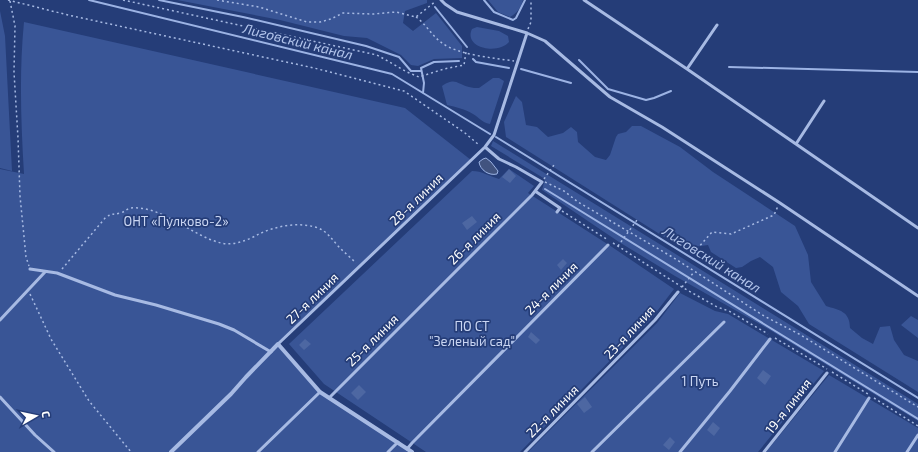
<svg xmlns="http://www.w3.org/2000/svg" width="918" height="452" viewBox="0 0 918 452" font-family="'Exo 2',sans-serif">
<style>
.green{fill:#395596}
.water{fill:#41537f;stroke:#9cb3e4}
.lines{fill:none;stroke-linecap:round;stroke-linejoin:round}
.stream{stroke:#9cb3e4;stroke-width:2}
.building{fill:#4d67a2}
.path{stroke:#a7bae3;stroke-width:1.5;stroke-dasharray:2 3;stroke-linecap:butt}
.lane{stroke:#a7bae3;stroke-width:3}
.street{stroke:#a7bae3;stroke-width:4}
.labels{text-anchor:middle;dominant-baseline:central;stroke-width:3.5;stroke-linejoin:round;paint-order:stroke}
.street-label{font-size:13px;fill:#fff;stroke:#253d78}
.park-label{font-size:13px;fill:#cad6f3;stroke:#253d78}
.water-label{font-size:14px;font-style:italic;fill:#b2c4eb;stroke:#253d78}
</style>
<rect width="100%" height="100%" fill="#253d78"/>
<path class="green" d="M177,0H427V3L405,11L403,23L413,31L436,13L462,46V58L434,59L418,66L411,65L401,55L367,38L344,36L280,20Z
M488,0H523C521,8 517,13 510,17L498,12Z
M0,11L5,36L12,171L0,168Z
M24,22L405,108L471,160L279,344L320,392L412,452H0V169L24,174C21,123 19,73 24,22Z
M477,27L499,31L508,36L509,42C498,55 463,48 472,29Z
M493,78H499L504,81L490,124C481,122 480,118 473,114C465,109 456,107 447,105L442,86C456,77 456,84 469,87C472,88 476,88 479,88Z
M516,96L522,102L526,125L537,127L548,137L563,133L571,127L577,132L578,142L595,157L606,160L610,155L616,137L618,134L626,132L632,126H641L680,147L713,172L795,226L808,255L811,282L826,306C839,310 850,311 850,328L862,338L873,344L880,327L890,326L894,340L904,355L918,361V392L809,324L798,306L781,292L773,267L760,257L751,261L742,267L736,268L711,252L708,245L687,248L669,240L506,137L504,122Z
M493,141L918,404V421L770,330L675,276L619,242L542,190L545,179L491,146Z
M509,169L534,186L528,193L612,247L674,289L651,319L520,452H426L324,384L289,344L472,171C482,171 489,176 499,179Z
M680,293L715,311L728,314L824,371L758,452H528L657,323Z
M911,316L918,320V338L901,325Z
M829,375L918,428V452H766Z"/>
<path class="water" d="M486,158L491,162L498,171L497,174C489,176 480,170 479,162L483,159Z"/>
<g class="lines">
<path class="stream" d="M89,0L392,74L490,134
M159,0L243,17L366,46L399,57L411,71H421
M484,0L494,12L513,20L516,18L525,0
M435,7L467,47
M473,59L476,62L509,68
M579,60L608,89L646,100L654,98L671,91
M729,67L918,72
M521,69L571,83
M423,93L424,83L421,68L434,62L459,61
M496,137L918,398
M545,189L918,419"/>
</g>
<path class="building" d="M509,169L516,176L510,183L502,177Z
M472,216L477,222L467,230L462,223Z
M563,259L567,263L561,270L557,265Z
M531,332L540,340L536,344L528,337Z
M305,339L311,344L304,350L299,345Z
M763,370L771,376L765,385L757,378Z
M359,385L366,392L358,400L351,393Z
M585,397L592,407L584,413L577,404Z
M713,422L720,428L714,436L707,430Z
M670,437L675,442L669,450L663,445Z"/>
<g class="lines">
<path class="path" d="M8,0L68,15L314,68L404,91L465,133L479,145
M123,0L377,55L407,72L419,77L444,69L464,65L466,52
M217,0L259,7L307,22H320L331,19L343,13L373,14L396,12L416,17L436,1
M10,1L15,26L14,72L18,138L20,196L26,257L29,266
M416,17C426,24 432,36 442,43C458,55 494,58 514,61
M528,29L531,22V0
M544,179L554,165
M545,182L564,191L578,202L674,258L764,316L799,334L918,407
M562,211L608,240
M613,243L682,287L717,307L729,311L768,334
M618,246L637,220
M697,249L712,232L731,234L774,215L778,206
M62,269L106,217C113,213 113,215 120,213C125,212 126,209 131,208C161,205 192,236 221,243C234,246 248,240 259,234C276,226 297,222 315,227C327,230 332,240 340,248C345,253 351,258 356,263
M682,287L694,272
M30,294L51,339L89,401L131,452
M775,338L827,369
M832,372L868,394
M874,398L918,426"/>
<path class="lane" d="M441,0L445,4L457,12L527,33L545,41L610,97L662,127L780,203L918,296
M584,0L687,69L918,228
M687,69L717,25
M796,144L824,101
M535,191L560,208L557,212
M30,269L57,273L115,295L156,305L219,324L234,330L271,352
M0,320L45,272
M278,344L485,147L494,135L527,33
M0,397L35,435L54,452
M329,398L532,195L542,182L516,167L499,159L485,147
M407,449L412,443L608,245
M258,452L320,392
M388,452L398,442
M525,452L655,320L678,292
M592,452L724,322
M680,452L730,391L770,339
M764,452L827,373
M835,452L869,398
M907,452L918,435"/>
<path class="street" d="M171,452L231,394L246,377L278,344L320,392L412,452"/>
</g>
<g class="labels">
<g class="street-label">
<text transform="translate(416 199) rotate(-44)">28-я линия</text>
<text transform="translate(474 238) rotate(-45)">26-я линия</text>
<text transform="translate(551 288) rotate(-45)">24-я линия</text>
<text transform="translate(312 298) rotate(-44)">27-я линия</text>
<text transform="translate(629 332) rotate(-47)">23-я линия</text>
<text transform="translate(372 340) rotate(-45)">25-я линия</text>
<text transform="translate(788 406) rotate(-52)">19-я линия</text>
<text transform="translate(552 411) rotate(-45)">22-я линия</text>
</g>
<g class="park-label">
<text x="176" y="221">ОНТ «Пулково-2»</text>
<text x="472" y="326">ПО СТ<tspan x="472" dy="15">"Зеленый сад"</tspan></text>
<text x="700" y="381">1 Путь</text>
</g>
<g class="water-label">
<text transform="translate(298 41) rotate(14)">Лиговский канал</text>
<text transform="translate(712 259) rotate(32)">Лиговский канал</text>
</g>
</g>
<g transform="translate(36 416) rotate(81)" stroke="#253d78" stroke-width="3" paint-order="stroke">
<path d="M0-3L7 15L0 10L-7 15Z" fill="#ffffff"/>
<text y="-6" font-size="11" font-weight="bold" text-anchor="middle" fill="#ffffff">С</text>
</g>
</svg>
